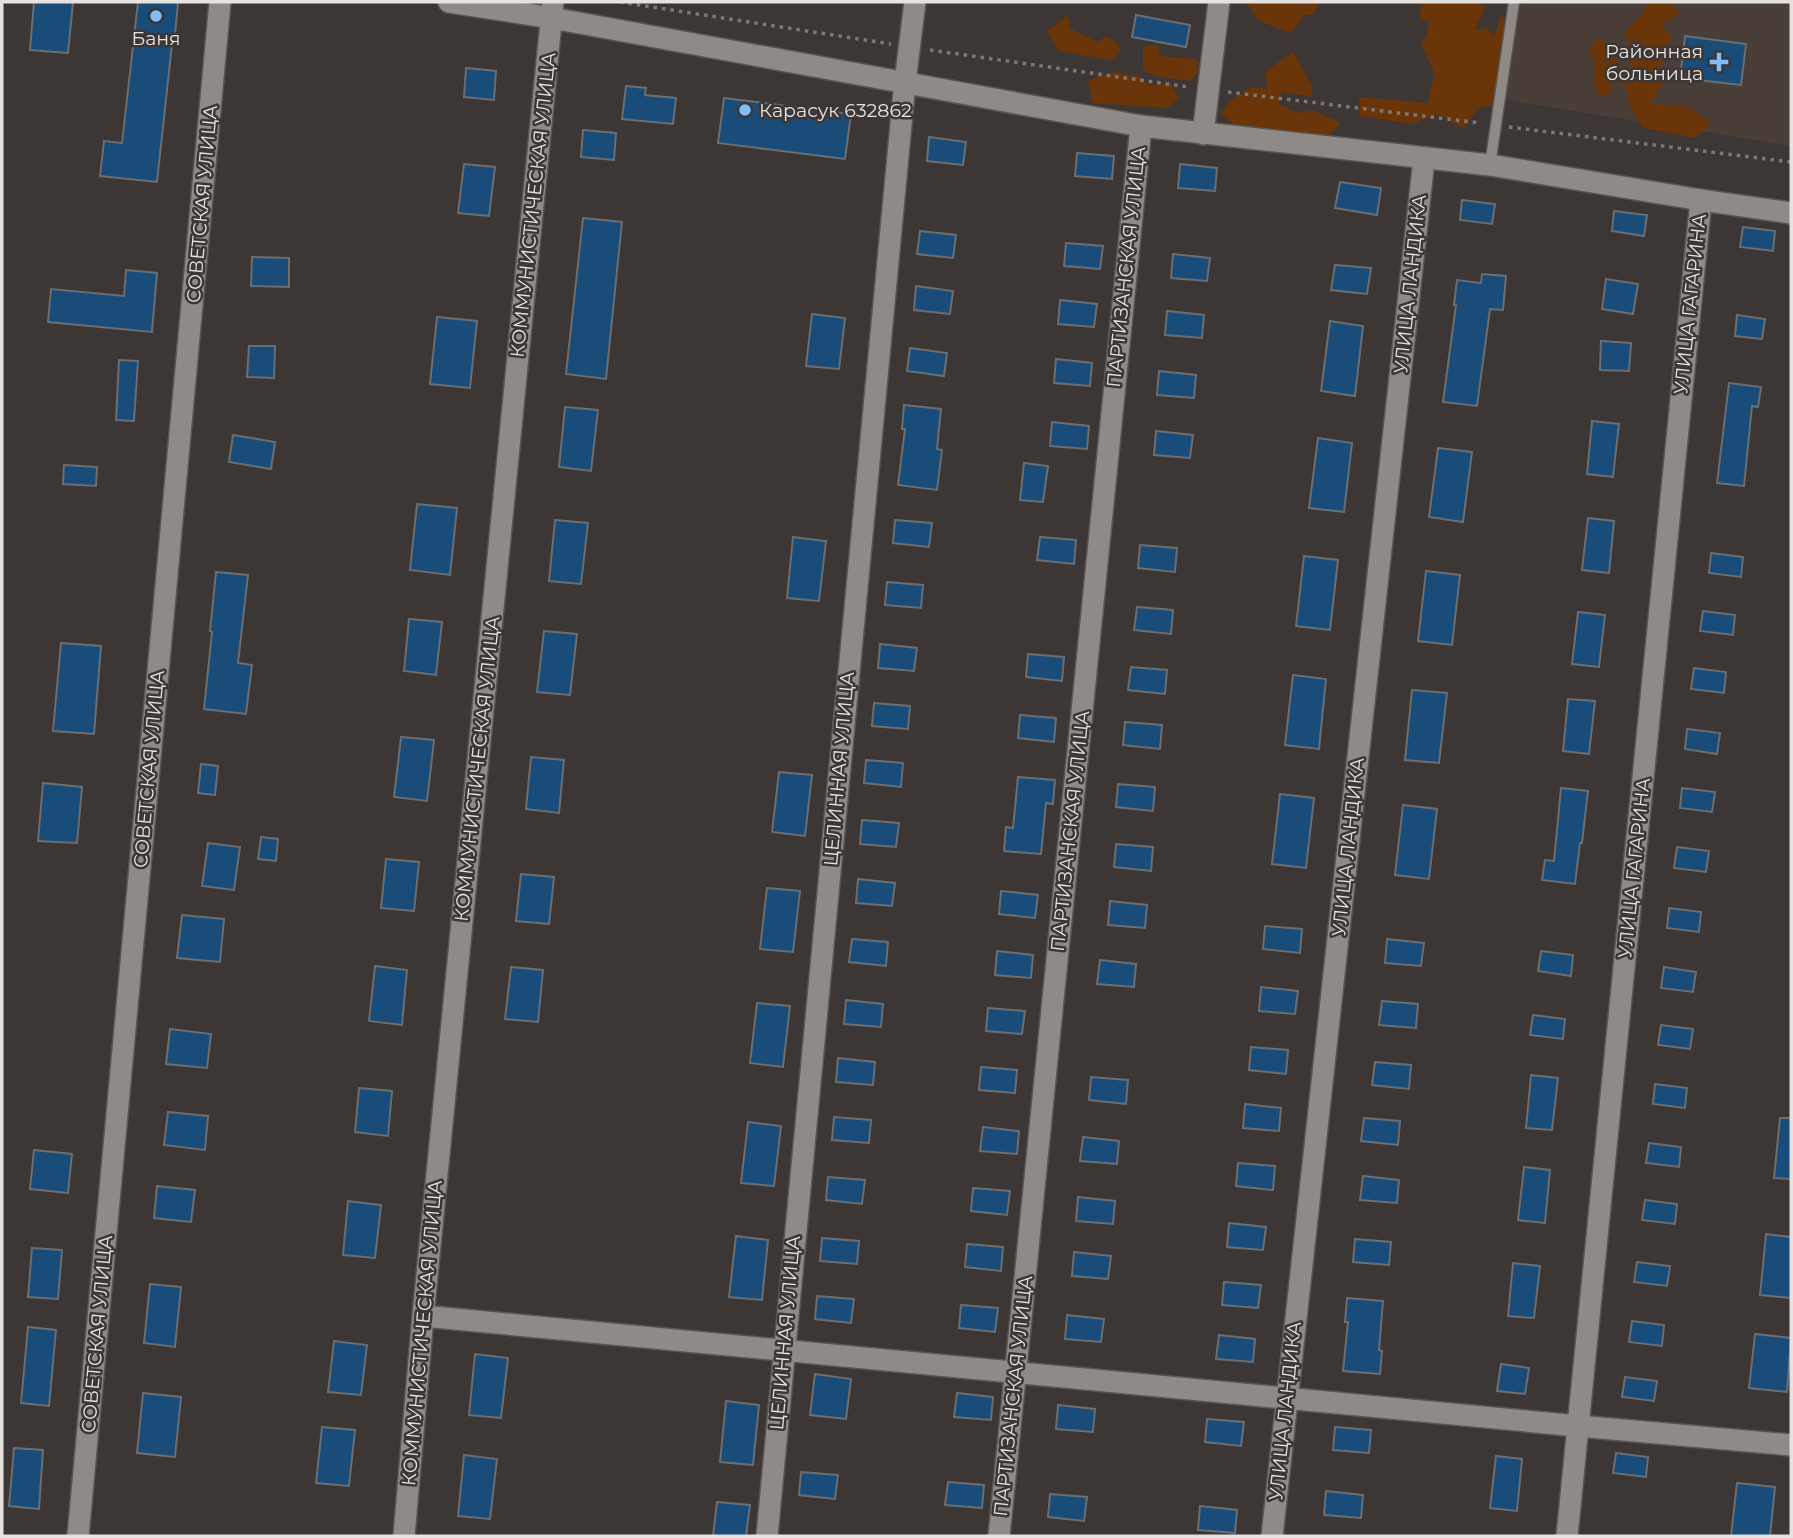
<svg xmlns="http://www.w3.org/2000/svg" width="1793" height="1538" viewBox="0 0 1793 1538" font-family="Montserrat,sans-serif">
<style>
.built{fill:#493f38}
.green{fill:#6a3508}
.building{fill:#1a4c79;stroke:#6a6e73;stroke-width:2}
.lines{fill:none;stroke-linecap:round;stroke-linejoin:round}
.lane-casing{stroke:#595552;stroke-width:13}
.street-casing{stroke:#595552;stroke-width:24}
.secondary-casing{stroke:#595552;stroke-width:24}
.path{stroke:#7c7875;stroke-width:3.5;stroke-dasharray:3.5 5;stroke-linecap:butt}
.lane{stroke:#8f8a86;stroke-width:10}
.street{stroke:#8f8a86;stroke-width:21}
.secondary{stroke:#8f8a86;stroke-width:21}
.poi-dot{fill:#80bdfa;stroke:#3c3734;stroke-width:2.5}
.labels{text-anchor:middle;dominant-baseline:central;stroke-width:5;stroke-linejoin:round;paint-order:stroke}
.poi-label{font-size:19px;fill:#e5e2e0;stroke:#3c3734}
.street-label{font-size:19px;fill:#e5e2e0;stroke:#3c3734}
</style>
<rect width="100%" height="100%" fill="#3c3734"/>
<path class="built" d="M1511,2H1791V146L1495,98Z"/>
<path class="green" d="M1246,2H1319L1314,14L1304,15L1291,33L1259,21Z
M1421,2H1478L1485,7L1475,30L1487,28L1494,36L1502,13L1510,38L1496,105L1478,108L1463,129L1439,114L1411,124L1360,116L1359,97L1428,103L1434,72L1421,43L1427,36L1429,22L1420,20Z
M1650,2H1671L1679,14L1661,26L1670,33L1667,58L1656,73L1663,83L1650,104L1686,105L1712,123L1695,138L1643,128L1631,109L1624,83L1612,82L1611,93L1601,96L1593,86L1596,63L1589,50L1597,38L1617,48L1615,59L1625,73L1634,70L1629,64L1631,51L1625,32L1644,11Z
M1068,15L1070,28L1098,42L1106,36L1118,44L1121,52L1111,60L1058,51L1047,31Z
M1158,45L1159,56L1197,59L1198,73L1190,81L1161,77L1143,71V47Z
M1293,52L1312,85V97L1282,92L1279,104L1297,113L1313,110L1341,123L1326,138L1242,131L1220,113L1230,101L1250,87L1267,89L1265,72Z
M1115,72L1138,76L1151,86L1169,81L1179,98L1168,108L1092,103L1088,80Z"/>
<path class="building" d="M34,2H73L68,53L30,50Z
M138,2H178L175,35H173L157,182L100,176L104,141L122,143Z
M1136,15L1190,25L1186,47L1132,37Z
M1685,36L1746,44L1741,85L1680,78Z
M466,68L496,71L494,100L464,97Z
M626,86L646,88L645,95L676,98L673,124L622,119Z
M724,98L851,114L845,159L718,143Z
M583,130L616,133L614,160L581,157Z
M929,137L966,142L963,165L927,161Z
M1077,153L1114,156L1112,179L1075,176Z
M464,164L495,167L489,216L458,213Z
M1180,164L1217,168L1215,191L1178,188Z
M1340,182L1381,188L1377,215L1335,208Z
M1462,200L1495,204L1492,224L1460,220Z
M1614,211L1647,215L1644,236L1612,231Z
M583,218L622,222L606,379L566,374Z
M1743,227L1775,231L1773,251L1740,247Z
M920,231L956,235L953,258L917,254Z
M1066,243L1103,246L1100,269L1064,266Z
M1173,254L1210,258L1207,281L1171,278Z
M252,257L289,258V287L251,286Z
M1335,265L1371,268L1367,294L1331,290Z
M126,270L157,273L152,332L48,322L51,289L124,296Z
M1482,274L1506,276L1503,310L1490,309L1477,406L1443,402L1456,305H1454L1457,280L1481,283Z
M1606,279L1638,284L1633,314L1602,309Z
M916,286L953,291L950,314L914,310Z
M1060,300L1097,304L1094,327L1058,324Z
M1167,311L1204,315L1202,338L1165,335Z
M812,314L845,318L839,369L806,366Z
M1737,315L1765,319L1762,339L1735,336Z
M437,317L477,321L470,388L430,384Z
M1330,321L1363,326L1355,396L1321,391Z
M1601,341L1631,343L1629,371L1600,370Z
M249,346H275L274,378L247,377Z
M910,348L947,353L944,376L907,371Z
M1056,359L1092,363L1090,386L1054,383Z
M119,360L138,361L134,421L116,420Z
M1159,371L1196,375L1194,398L1157,395Z
M1729,383L1761,387L1758,407L1752,406L1744,486L1717,483Z
M904,405L941,409L937,449L942,450L937,490L898,485L905,429H902Z
M565,407L598,410L591,471L559,467Z
M1592,421L1619,424L1613,477L1587,474Z
M1052,422L1089,426L1087,449L1050,446Z
M1156,431L1193,435L1190,458L1154,455Z
M233,435L275,442L271,469L229,462Z
M1318,438L1352,443L1344,512L1309,508Z
M1438,448L1472,452L1463,522L1429,517Z
M1024,463L1048,466L1043,502L1020,500Z
M64,465L97,467L96,486L63,484Z
M417,504L457,508L450,575L410,570Z
M1588,518L1614,521L1609,573L1582,570Z
M555,520L588,523L581,584L549,581Z
M895,520L932,523L929,547L893,543Z
M793,537L826,541L819,601L787,598Z
M1040,537L1076,540L1074,564L1037,560Z
M1140,545L1177,548L1175,572L1138,568Z
M1711,553L1743,557L1741,577L1709,573Z
M1304,556L1338,560L1330,630L1296,626Z
M1426,571L1460,575L1452,645L1418,641Z
M216,572L248,575L238,663L252,665L246,714L204,709L212,632L210,631Z
M887,582L923,585L921,608L885,605Z
M1137,607L1173,610L1171,634L1134,630Z
M1703,611L1735,615L1733,635L1700,631Z
M1578,612L1605,615L1599,667L1572,664Z
M409,619L442,622L436,675L404,671Z
M544,631L577,634L570,695L537,692Z
M61,643L101,646L94,734L53,731Z
M880,644L917,648L914,671L878,668Z
M1028,654L1064,657L1062,681L1026,677Z
M1131,667L1167,670L1165,694L1128,690Z
M1694,668L1726,672L1724,693L1691,689Z
M1293,675L1326,679L1319,749L1285,745Z
M1412,690L1447,693L1439,763L1405,760Z
M1568,699L1595,701L1589,754L1563,751Z
M874,703L910,706L908,729L872,726Z
M1020,715L1056,718L1054,742L1018,738Z
M1125,722L1162,725L1160,749L1123,745Z
M1687,729L1720,733L1717,754L1685,749Z
M401,737L434,740L427,801L394,797Z
M531,757L564,760L559,813L526,809Z
M866,760L903,763L901,787L864,783Z
M201,764L218,766L215,795L198,793Z
M779,772L812,775L805,836L772,832Z
M1018,777L1055,780L1053,804L1046,803L1041,854L1004,851L1006,827L1013,828Z
M43,783L82,787L77,843L38,841Z
M1118,784L1155,787L1153,811L1116,807Z
M1561,788L1588,791L1582,843H1580L1575,884L1542,880L1545,860L1554,861Z
M1682,788L1715,792L1712,812L1680,808Z
M1280,794L1314,798L1306,868L1272,864Z
M1403,805L1437,809L1429,879L1395,875Z
M862,820L899,823L896,847L860,844Z
M261,837L278,839L276,861L258,859Z
M208,843L240,847L234,890L202,886Z
M1116,844L1153,847L1151,871L1114,867Z
M1677,847L1709,851L1706,872L1674,868Z
M386,859L419,862L414,911L381,908Z
M521,874L554,877L549,924L516,921Z
M858,879L895,883L892,906L856,903Z
M767,888L800,891L793,952L760,949Z
M1001,891L1038,895L1035,918L999,914Z
M1110,901L1147,905L1145,928L1108,925Z
M1669,908L1701,912L1699,932L1667,928Z
M182,915L224,919L220,962L177,958Z
M1265,926L1302,929L1300,953L1263,949Z
M852,939L888,942L886,966L849,962Z
M1387,939L1424,943L1421,966L1385,963Z
M997,951L1033,955L1031,978L995,975Z
M1541,951L1573,955L1571,976L1538,971Z
M1100,960L1136,964L1134,987L1097,984Z
M375,966L407,970L402,1025L369,1021Z
M511,967L543,970L538,1022L505,1019Z
M1664,967L1696,972L1693,992L1661,988Z
M1261,987L1298,991L1295,1014L1259,1011Z
M846,1000L883,1004L881,1027L844,1024Z
M1382,1001L1418,1004L1416,1028L1379,1025Z
M757,1003L790,1006L783,1067L750,1063Z
M988,1008L1025,1011L1022,1034L986,1031Z
M1533,1015L1565,1019L1563,1039L1530,1035Z
M1661,1025L1693,1029L1690,1049L1658,1045Z
M170,1029L211,1034L207,1068L166,1064Z
M1251,1047L1288,1050L1286,1074L1249,1070Z
M838,1058L875,1062L873,1085L836,1082Z
M1375,1062L1411,1065L1409,1089L1372,1085Z
M981,1067L1017,1070L1015,1093L979,1090Z
M1531,1075L1558,1078L1552,1130L1526,1128Z
M1091,1077L1128,1080L1126,1104L1089,1100Z
M1655,1084L1687,1088L1685,1108L1653,1104Z
M359,1088L392,1091L388,1136L355,1132Z
M1245,1104L1281,1108L1279,1131L1243,1128Z
M168,1112L208,1116L205,1150L164,1145Z
M834,1117L871,1120L869,1143L832,1140Z
M1364,1118L1400,1121L1398,1145L1361,1141Z
M1780,1118H1791V1179L1774,1178Z
M748,1122L781,1126L774,1186L741,1183Z
M983,1127L1019,1131L1017,1154L980,1151Z
M1083,1137L1119,1141L1117,1164L1080,1161Z
M1649,1143L1681,1147L1679,1167L1646,1163Z
M34,1150L72,1154L68,1193L30,1189Z
M1238,1163L1275,1166L1273,1190L1236,1186Z
M1524,1167L1550,1170L1545,1223L1518,1220Z
M1363,1176L1399,1180L1397,1203L1360,1200Z
M828,1177L865,1180L862,1204L826,1200Z
M157,1186L195,1190L191,1222L154,1218Z
M973,1188L1010,1191L1007,1215L971,1211Z
M1078,1197L1115,1201L1113,1224L1076,1221Z
M1645,1200L1677,1204L1675,1224L1642,1220Z
M348,1201L381,1205L375,1258L343,1255Z
M1229,1223L1266,1227L1263,1250L1227,1247Z
M1766,1234L1791,1237V1298L1760,1295Z
M736,1236L768,1240L762,1300L729,1297Z
M822,1238L859,1241L857,1264L820,1261Z
M1355,1239L1391,1242L1389,1265L1353,1262Z
M967,1244L1003,1247L1001,1271L965,1267Z
M32,1248L62,1250L58,1299L28,1297Z
M1074,1252L1111,1256L1108,1279L1072,1276Z
M1637,1262L1670,1266L1667,1286L1634,1282Z
M1513,1263L1540,1266L1534,1318L1508,1316Z
M1224,1282L1261,1285L1258,1308L1222,1305Z
M150,1284L181,1287L175,1347L144,1343Z
M817,1296L854,1299L851,1323L815,1319Z
M1347,1298L1383,1301L1379,1350L1382,1351L1380,1374L1343,1371L1348,1322H1345Z
M961,1305L998,1308L995,1332L959,1328Z
M1067,1315L1104,1319L1101,1342L1065,1339Z
M1632,1321L1664,1325L1662,1346L1629,1342Z
M28,1327L56,1330L49,1406L21,1403Z
M1755,1334L1791,1338L1787,1392L1749,1388Z
M1219,1335L1255,1339L1253,1362L1216,1359Z
M334,1341L367,1345L361,1395L328,1392Z
M475,1354L508,1358L501,1418L469,1415Z
M1501,1364L1529,1368L1525,1394L1497,1391Z
M815,1374L851,1379L846,1419L810,1415Z
M1625,1377L1657,1381L1654,1401L1622,1397Z
M143,1393L181,1397L175,1457L137,1453Z
M957,1393L993,1397L991,1420L954,1417Z
M726,1401L759,1405L753,1465L720,1462Z
M1058,1405L1095,1409L1093,1432L1056,1429Z
M1207,1419L1244,1422L1241,1446L1205,1442Z
M322,1427L355,1430L349,1486L316,1483Z
M1335,1427L1371,1430L1369,1453L1333,1450Z
M14,1448L43,1450L39,1509L9,1506Z
M1616,1453L1648,1457L1646,1477L1613,1473Z
M464,1455L497,1459L490,1519L458,1516Z
M1496,1456L1522,1459L1517,1511L1490,1508Z
M801,1472L838,1475L835,1499L799,1495Z
M948,1482L984,1485L982,1508L945,1505Z
M1737,1483L1775,1487L1770,1536H1731Z
M1326,1491L1363,1495L1361,1518L1324,1515Z
M1050,1494L1087,1497L1084,1521L1048,1517Z
M717,1502L750,1505L746,1536H713Z
M1200,1506L1237,1510L1235,1533L1198,1530Z"/>
<g class="lines">
<g class="lane-casing">
<path id="lane" d="M1490,165L1514,2"/>
</g>
<g class="street-casing">
<path id="street" d="M1203,134L1219,2
M423,1316L1578,1426L1791,1445
M404,1536L423,1316L553,2
M767,1536L905,82L915,2
M999,1536L1141,126
M1272,1536L1424,159
M1567,1536L1701,200"/>
</g>
<g class="secondary-casing">
<path id="secondary" d="M449,2L552,18L1141,126L1490,165L1701,200L1791,213
M78,1536L220,2"/>
</g>
<path class="path" d="M620,2L891,44
M930,50L1189,87
M1228,92L1480,123
M1509,127L1791,162"/>
<use href="#lane" class="lane"/>
<use href="#street" class="street"/>
<use href="#secondary" class="secondary"/>
</g>
<g class="poi-dot">
<circle cx="156" cy="16" r="7"/>
<path d="M1715.5 51.5h7v7h7v7h-7v7h-7v-7h-7v-7h7z"/>
<circle cx="745" cy="110" r="7"/>
</g>
<g class="labels">
<g class="poi-label">
<text x="156" y="38">Баня</text>
<text x="1703" y="51" text-anchor="end">Районная<tspan x="1703" dy="22">больница</tspan></text>
<text x="759" y="110" text-anchor="start">Карасук 632862</text>
</g>
<g class="street-label">
<text transform="translate(202 204) rotate(-85)">СОВЕТСКАЯ УЛИЦА</text>
<text transform="translate(533 205) rotate(-84)">КОММУНИСТИЧЕСКАЯ УЛИЦА</text>
<text transform="translate(1126 267) rotate(-84)">ПАРТИЗАНСКАЯ УЛИЦА</text>
<text transform="translate(1410 284) rotate(-84)">УЛИЦА ЛАНДИКА</text>
<text transform="translate(1690 304) rotate(-84)">УЛИЦА ГАГАРИНА</text>
<text transform="translate(149 769) rotate(-85)">СОВЕТСКАЯ УЛИЦА</text>
<text transform="translate(477 769) rotate(-84)">КОММУНИСТИЧЕСКАЯ УЛИЦА</text>
<text transform="translate(839 769) rotate(-85)">ЦЕЛИННАЯ УЛИЦА</text>
<text transform="translate(1070 831) rotate(-84)">ПАРТИЗАНСКАЯ УЛИЦА</text>
<text transform="translate(1348 847) rotate(-84)">УЛИЦА ЛАНДИКА</text>
<text transform="translate(1634 868) rotate(-84)">УЛИЦА ГАГАРИНА</text>
<text transform="translate(422 1333) rotate(-85)">КОММУНИСТИЧЕСКАЯ УЛИЦА</text>
<text transform="translate(785 1333) rotate(-85)">ЦЕЛИННАЯ УЛИЦА</text>
<text transform="translate(97 1334) rotate(-85)">СОВЕТСКАЯ УЛИЦА</text>
<text transform="translate(1013 1396) rotate(-84)">ПАРТИЗАНСКАЯ УЛИЦА</text>
<text transform="translate(1285 1411) rotate(-84)">УЛИЦА ЛАНДИКА</text>
</g>
</g>
<rect width="1793" height="1538" fill="none" stroke="#e5e2e0" stroke-width="7"/>
</svg>
